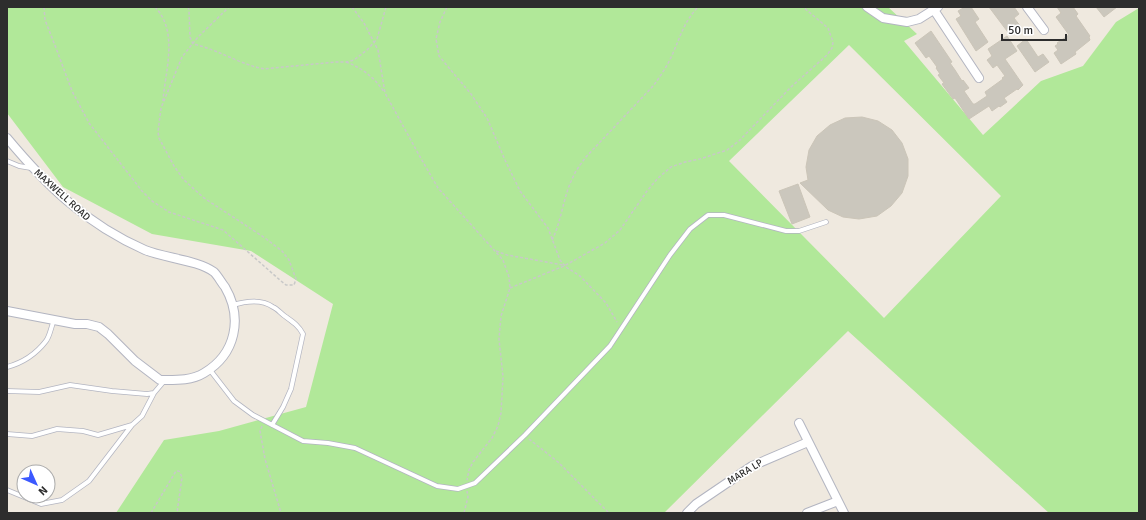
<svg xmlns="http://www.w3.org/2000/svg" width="1146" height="520" viewBox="0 0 1146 520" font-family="Signika,sans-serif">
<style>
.green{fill:#b1e899;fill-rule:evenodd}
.building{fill:#cbc7bd;stroke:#cbc5b8}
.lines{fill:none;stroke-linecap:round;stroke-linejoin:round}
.service-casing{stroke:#b3b5c1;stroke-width:5.5}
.minor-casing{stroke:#b3b5c1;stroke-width:10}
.path{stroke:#c8c8c8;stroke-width:1.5;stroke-dasharray:3 2;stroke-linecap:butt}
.service{stroke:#fff;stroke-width:4}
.minor{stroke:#fff;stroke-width:8}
.labels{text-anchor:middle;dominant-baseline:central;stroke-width:3.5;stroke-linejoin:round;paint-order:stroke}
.street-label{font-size:10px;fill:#2d2d2d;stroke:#fff}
</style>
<rect width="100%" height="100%" fill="#efe9df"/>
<path class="green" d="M7,7H888L917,34L904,41L983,135L1041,81L1083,66L1116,22L1139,8V513H1049L848,331L664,513H116L164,440L219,431L306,407L333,304L251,251L152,234L63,187L7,113ZM849,45L1001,196L884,318L729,161Z"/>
<path class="building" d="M965,7H971L979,19L975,22L988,42L976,51L956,19L961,16L958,11Z
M989,7H1014L1019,14L1014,18L1021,27L1010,35Z
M1057,7H1073L1078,14L1076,16L1090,36L1089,37L1090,40L1075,52L1076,54L1061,64L1054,53L1058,50L1055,46L1058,44L1057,43L1069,35L1056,17L1061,13Z
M1096,7H1117L1104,17Z
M931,31L952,62L950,63L955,70L962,81L963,80L969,88L964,91L973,104H975L987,96L985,92L1003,79L1002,78L1005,76L997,65L993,68L987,60L992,56L988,49L1007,36L1017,51L1005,59L1023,85L1018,90L1017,89L1004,98L1007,102L1000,107L999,106L992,111L989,106L969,119L955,98L953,99L942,84L944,83L938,75L940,74L936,68L937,67L929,56L926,58L915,43Z
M1026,39L1038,57L1043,54L1049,62L1035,72L1017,46Z
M862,117L878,121L892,130L902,143L908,159V176L902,193L891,206L877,216L859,219L843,217L828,210L800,183L808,180L806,167L809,150L817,136L830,125L845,118Z
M798,184L810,217L792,224L779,191Z"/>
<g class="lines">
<g class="service-casing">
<path id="service" d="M7,161L19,166L31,168
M233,305C246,301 262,299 273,307C278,309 281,314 286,317C293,322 299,326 303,334L291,389L283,407L272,425
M7,367C22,363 36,354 46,341C50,336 51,327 54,320
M210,370L234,401L253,415L303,441L328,443L355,448L437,486L458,489L475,483L525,435L610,346L670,255L690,229L708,215H724L786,231H799L826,222
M7,391L39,392L70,385L112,391L147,394L154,393
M7,434L32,436L57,429L83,431L98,435L132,425L142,416L154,393L165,380
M7,490L41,504L62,500L89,481L132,425"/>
</g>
<g class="minor-casing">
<path id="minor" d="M867,7L883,18L907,22L919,19L938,7
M1027,7L1044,30
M934,10L979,78
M7,138C47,186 86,224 145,250C164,258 198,260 214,272C218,276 221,282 225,287C243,318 236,354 204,373C191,381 175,380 160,380L135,361L108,334L99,327L87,324H75L7,311
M799,423L844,513
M687,513L696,504L752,466L808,442
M807,513L838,501"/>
</g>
<path class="path" d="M44,7L45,20L56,48L72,91L89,123L142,191L152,201L169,212L223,230L281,281L286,285H294L296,279L289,260L282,251L265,238L204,198L184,180L174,166L159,138L158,132L161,108L182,57L198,37L229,7
M155,7C179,32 165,71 163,101
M188,7L189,10L190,37L193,44C217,49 239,64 264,69L335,62H346L354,60L367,50L377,39L386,7
M352,7L364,23L378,50L385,93L419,155L438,188L503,260L509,277L510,288L501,316L499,339L503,377L501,413L498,426L492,438L473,462L469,470L467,480
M447,7L440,22L436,39L439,56L471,94L487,118L505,160L520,191L548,228L560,260L566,267L580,276L606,303L617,322
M346,62C362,68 374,77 384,92
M552,240C562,220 563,197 573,177C576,170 581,164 585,158L654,85C661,75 668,65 673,53C681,35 684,22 698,7
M496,251L507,255L563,265
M510,288L564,266L605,243L620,230L647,191L658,178L671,167L685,162L700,159L727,150L739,141L791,87L827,55L832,48L833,42L828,28L803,7
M262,426L260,431L265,459L281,513
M529,439L558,462L609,513
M151,513L176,471H179L182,477L177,513
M464,513L468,497L467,491"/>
<use href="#service" class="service"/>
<use href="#minor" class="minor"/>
</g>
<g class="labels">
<g class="street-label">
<text transform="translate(62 195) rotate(42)">MAXWELL ROAD</text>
<text transform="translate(745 472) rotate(-31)">MARA LP</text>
</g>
</g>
<rect width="1146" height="520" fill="none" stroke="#2d2d2d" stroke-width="16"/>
<g transform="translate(36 484) rotate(135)"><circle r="19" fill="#ffffff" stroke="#ababab"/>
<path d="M0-3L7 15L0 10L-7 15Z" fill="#3c59ff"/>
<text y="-6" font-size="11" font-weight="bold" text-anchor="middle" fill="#2d2d2d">N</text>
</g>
<path d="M1002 34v6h64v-6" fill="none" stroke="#2d2d2d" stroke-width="2"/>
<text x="1008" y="34" font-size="12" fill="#2d2d2d" stroke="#ffffff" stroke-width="3" paint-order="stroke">50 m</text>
</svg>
